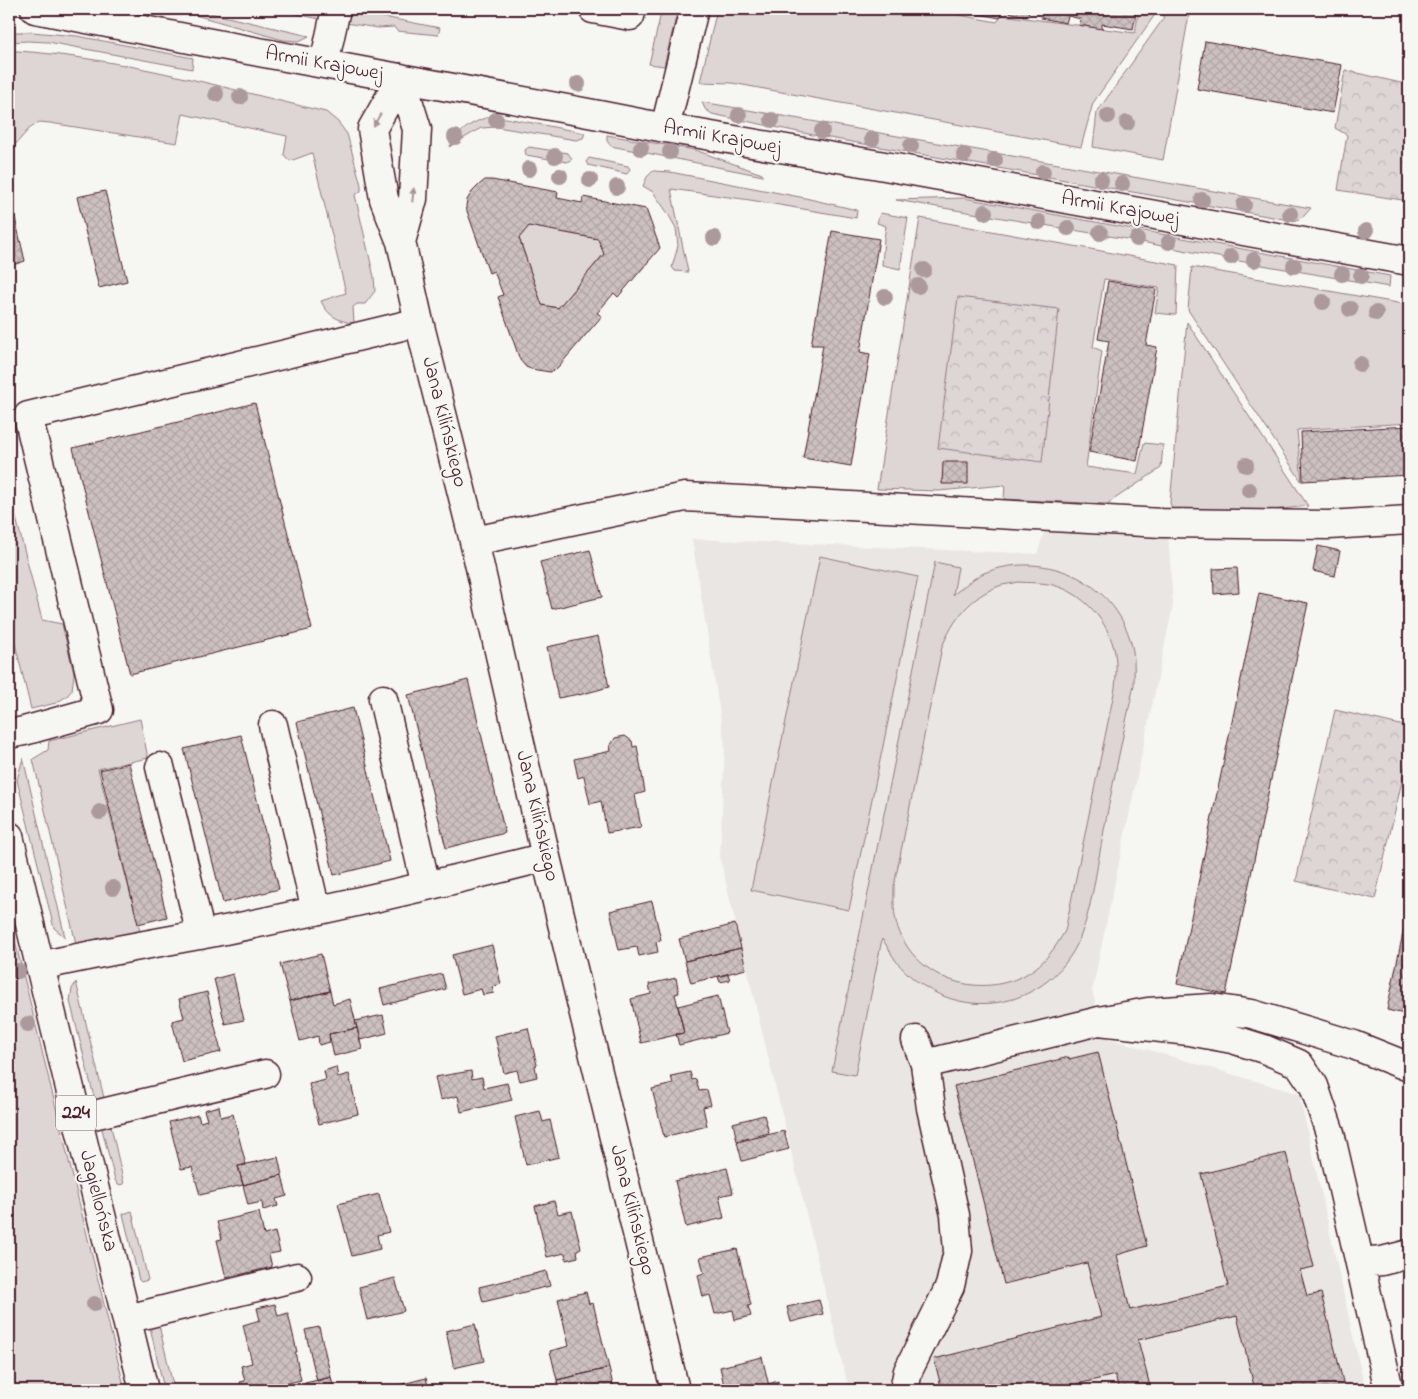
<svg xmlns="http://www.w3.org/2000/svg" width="1418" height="1399" viewBox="0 0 1418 1399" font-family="'Indie Flower',sans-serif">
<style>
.built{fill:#e9e6e3}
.grass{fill:#ddd6d5;stroke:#947a80;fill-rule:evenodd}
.park{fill:url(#park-crowns);stroke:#947a80}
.building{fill:url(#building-cross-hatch);stroke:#4a1f2b;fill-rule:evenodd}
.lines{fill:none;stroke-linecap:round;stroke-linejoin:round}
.minor-casing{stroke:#4a1f2b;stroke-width:31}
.major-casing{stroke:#4a1f2b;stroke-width:31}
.minor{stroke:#f6f6f2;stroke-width:28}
.major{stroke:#f6f6f2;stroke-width:28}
.tree{fill:#ac999c}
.oneway{fill:#a99598}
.labels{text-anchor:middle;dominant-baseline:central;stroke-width:4.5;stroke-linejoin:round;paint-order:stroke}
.shield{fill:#f6f6f2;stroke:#7e6067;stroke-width:1}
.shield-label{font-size:20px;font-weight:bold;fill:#4a1f2b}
.street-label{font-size:21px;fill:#4a1f2b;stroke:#f6f6f2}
</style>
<defs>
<pattern id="park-crowns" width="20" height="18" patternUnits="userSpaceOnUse" patternTransform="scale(1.25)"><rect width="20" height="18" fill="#ddd6d5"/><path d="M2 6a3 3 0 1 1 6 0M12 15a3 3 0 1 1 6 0" fill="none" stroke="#bfb7b7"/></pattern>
<pattern id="building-cross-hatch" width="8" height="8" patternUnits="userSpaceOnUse" patternTransform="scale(1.25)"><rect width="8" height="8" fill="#ccc1c0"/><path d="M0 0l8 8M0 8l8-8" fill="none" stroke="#b1a5a5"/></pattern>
</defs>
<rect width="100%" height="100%" fill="#f6f6f2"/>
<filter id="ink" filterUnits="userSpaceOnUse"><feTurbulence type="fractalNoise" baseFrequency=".02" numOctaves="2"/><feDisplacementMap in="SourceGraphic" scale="10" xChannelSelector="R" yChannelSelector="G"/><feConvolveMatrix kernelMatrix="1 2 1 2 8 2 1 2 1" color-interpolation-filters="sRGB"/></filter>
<g filter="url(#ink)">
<path class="built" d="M1045,530L1168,534L1173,605L1092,991L1104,1037L1299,1094L1365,1390H849L720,858L725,745L692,539L1037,554Z"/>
<path class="grass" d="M174,9H193L309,36L299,41L283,40Z
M272,9H322L320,19Z
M342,9L440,28L438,35L397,31L394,27L378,28L339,22Z
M662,9H678L664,66L649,64Z
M717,9H927L997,22L1002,15L1135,33L1139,9H1156L1154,16L1093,103L1081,147L732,83L700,82Z
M1165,9H1190L1163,160L1093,147L1097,112L1163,19Z
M9,32H32L77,36L193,58L192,69L48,42L28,41L9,42Z
M18,51C123,58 224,88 326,112L338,122L347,134L361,185V191L355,195L374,277L375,291L365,304H357L353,307L354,323C339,322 327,315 321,301L346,293L312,153L290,161L284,155L287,136L183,114L177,143L50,123L39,122L29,129L14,146L9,142V52Z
M702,102L1311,208L1304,216L1295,221L813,135L712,114L705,109Z
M488,117L506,118L585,133L583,138L576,140L497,127L481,128L449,147C463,129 466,125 488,117Z
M607,135L695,150L762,174L763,176L611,146L607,141Z
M529,147L568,153L572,159L567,162L526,155L525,150Z
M589,158L628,166L630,169L627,174L588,165L586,162Z
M653,171L670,172L805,198L857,210L856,218L750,200L671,189L688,272L675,271L672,267L678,246L676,228L667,212L653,192L643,186L647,177Z
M964,198L1390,276L1389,287L1239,261L1121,238L896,200Z
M880,213L908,218L900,269L882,265L884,238L886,226L877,223Z
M920,218L1178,265L1176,315L1155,313L1159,288L1104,279L1093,347L1102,351L1086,467L1137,474L1144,443L1163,445L1161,468L1107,504L1004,499L1005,485L938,491L877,489Z
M529,226L598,239L604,254L558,308L542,305L519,238Z
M1192,267L1409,305V423L1297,430L1302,482L1188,310Z
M1187,322L1308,506L1192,519L1173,511L1170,503Z
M9,490L42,620L62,624L74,674L72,690L67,696L56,703L31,709L9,619Z
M820,556L918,577L849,910L751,890Z
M935,562L958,567L953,595C963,587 973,578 984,573C1047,548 1120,583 1133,651C1135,662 1134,674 1134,685C1122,739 1111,792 1101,846C1095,878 1089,928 1071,955C1054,982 1024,1000 993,1003C956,1007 919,990 896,961C891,954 887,945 882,939L855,1075L832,1071ZM1018,582C1029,583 1041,582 1053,585C1084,593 1109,622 1115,653C1117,665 1116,677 1115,688L1065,931C1055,948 1045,963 1028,973C981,1001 916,980 898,928C893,915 894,900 894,886L942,647C953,620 970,597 999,586C1004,584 1012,584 1018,582Z
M140,719L148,758L98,769L140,931L76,944L33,759L48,750L49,741Z
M23,758L65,937L54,928L17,780Z
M9,916L125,1390H9Z
M76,982L105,1102L95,1101L70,1001L72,989Z
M110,1122L124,1184L118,1185L115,1180L102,1129L103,1123Z
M132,1211L148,1280L141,1282L139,1280L123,1214Z
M158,1321L173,1385L167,1387L163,1385L150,1327Z"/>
<path class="park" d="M1345,70L1405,84L1409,91V201L1338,190L1347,135L1335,128Z
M958,297L1059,309L1042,462L938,448Z
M1335,710L1409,727V750L1375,899L1296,881Z"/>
<path class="building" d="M974,9H1002L1000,18L973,13Z
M1002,9H1137L1133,29L1102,24V29L1079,25L1081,19L1068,16L1066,23L1041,18L1042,11L1029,9L1028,16L1001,11Z
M1205,41L1342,65L1333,113L1197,89Z
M485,180H492L558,192L557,198L582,203L583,197L646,209L660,248L618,297L614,293L597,313L602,316L559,366L555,370L550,372L531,369L526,367L520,360L498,297L503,295L494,271L489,273L467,211L466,206L467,200L472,192L480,184ZM529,226L598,239L604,254L558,308L542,305L519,238Z
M105,191L127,281L99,288L77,197Z
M15,218L25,261L9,266V220Z
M832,231L879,239L860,352L870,354L851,466L803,458L823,345H811Z
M1108,281L1156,289L1146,345L1157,347L1137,461L1089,452L1109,341L1098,339Z
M255,403L312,629L130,674L73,448Z
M1409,426V475L1303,481L1301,432Z
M943,462H968V484H942Z
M1318,546L1340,551L1335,576L1313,571Z
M590,550L602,597L552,609L540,562Z
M1237,568L1239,592L1214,594L1213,569Z
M1259,593L1308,603L1226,994L1177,984Z
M598,636L609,687L579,695V694L558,698L547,647Z
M468,680L505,833L446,848L408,695Z
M353,708L390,861L334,875L297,722Z
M241,735L279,889L223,903L184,749Z
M625,736L632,741L633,747L637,746L645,792L635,795L641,827L607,833L601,801L590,804L584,776L578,778L574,759L611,751L610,746L615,738Z
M129,763L167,917L138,924L100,770Z
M652,901L661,940L656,942L658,952L639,956L637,947L619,950L610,911Z
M1409,904V1015L1387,1010Z
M735,924L741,948L685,961L679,939Z
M492,945L501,984L492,987L494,993L483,995L481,989L462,994L452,955Z
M741,948L746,969L691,983L685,961Z
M321,954L330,991L290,1001L280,964Z
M233,974L244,1020L225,1024L214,979Z
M442,974L446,989L384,1005L380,989Z
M728,974L730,980L720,982L718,977Z
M676,978L679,993L675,994L684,1033L641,1043L631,999L651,994L649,984Z
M330,991L333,1004L350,999L357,1028L329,1034L330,1042L319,1045L318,1036L300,1041L290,1001Z
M207,992L221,1052L182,1061L172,1021L184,1018L179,999Z
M718,996L727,1033L679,1045L676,1034L684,1033L678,1006Z
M383,1015L387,1033L360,1040L355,1021Z
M357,1028L362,1049L334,1056L329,1034Z
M528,1028L537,1065L535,1066L537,1077L520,1081L517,1070L504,1073L495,1036Z
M1098,1052L1147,1246L1117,1255L1130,1310L1228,1286L1201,1174L1286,1153L1314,1267L1300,1270L1307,1296L1321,1293L1345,1390H1255L1237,1316L1138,1340L1151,1390H1119L1115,1375L1053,1390H942L934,1359L1101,1317L1087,1263L1004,1284L954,1086L1069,1057V1059Z
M336,1067L338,1077L349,1074L358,1114L319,1124L309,1084L326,1080L324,1071Z
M471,1071L472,1079L482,1077L484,1088L507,1083L512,1100L461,1112L458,1096L440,1100L435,1077Z
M690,1072L692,1080L696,1079L699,1091L707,1090L711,1105L703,1107L707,1126L664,1137L652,1089L673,1084L671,1076Z
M219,1106L221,1117L233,1114L246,1165L238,1166L243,1185L200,1195L192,1167L181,1169L169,1122L198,1115L200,1122L207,1120L204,1110Z
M540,1111L543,1122L550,1120L559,1157L526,1165L515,1117Z
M764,1115L769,1133L737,1141L733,1123Z
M784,1131L789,1149L742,1161L737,1142Z
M278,1157L282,1175L243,1185L238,1166Z
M727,1168L733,1193L719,1196L724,1218L686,1227L675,1181Z
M282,1175L287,1196L276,1199L278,1206L263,1210L262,1202L248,1205L243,1185Z
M379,1194L389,1232L377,1235L380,1249L352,1256L338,1204Z
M554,1201L558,1214L572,1211L581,1248L577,1250L578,1257L566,1260L565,1253L547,1257L535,1206Z
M259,1212L264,1235L275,1232L280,1252L269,1254L272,1267L226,1278L217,1240L222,1239L217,1222Z
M737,1249L751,1305L748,1306L751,1316L735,1320L733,1310L715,1314L710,1295L703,1297L698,1275L704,1273L700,1257Z
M546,1271L550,1286L483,1302L479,1287Z
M395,1278L404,1311L367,1320L359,1287Z
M586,1292L589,1304L593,1303L609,1368L557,1380L550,1351L569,1346L558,1299Z
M819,1300L823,1314L791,1322L787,1307Z
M275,1304L278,1316L288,1313L297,1352H295L301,1380L260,1390H242L240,1382L245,1381L241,1366L252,1363L243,1325L260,1320L257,1308Z
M475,1324L484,1361L454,1368L446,1331Z
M319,1327L331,1377L317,1381L305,1330Z
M762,1357L770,1390H725L720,1367Z
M609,1368L614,1390H559L557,1380Z
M331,1377L334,1390H307L305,1383Z
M426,1378L429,1390H383V1389Z
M778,1381L780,1390H770L768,1384Z"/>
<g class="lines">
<g class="minor-casing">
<path id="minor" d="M35,9L216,44L599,115L665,128L879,165L1409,261
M593,9L630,16L632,9
M324,64L336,9
M401,78L372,129L384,199L401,242L419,322L474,541L546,857L675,1390
M401,78L417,129L413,199L401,242
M665,128L694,9
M474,541L685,497L1162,523L1329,525L1409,520
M383,699L426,886
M273,725L316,911
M9,734L24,731L99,710L28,416L419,322
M160,767L201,935
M40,966C101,952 163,942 225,930C332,908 439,884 546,857
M1099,1021L1189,1031L1232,1039L1264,1049L1299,1064L1314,1086L1330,1133L1389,1390
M925,1064L1099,1021L1148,1012L1212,1008L1252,1014L1354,1045L1409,1067
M77,1119L265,1074
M1360,1263L1382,1261L1409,1254
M127,1319L297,1277
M904,1390L908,1371L950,1286L958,1251L955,1215L931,1108L925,1064L916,1040"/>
</g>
<g class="major-casing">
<path id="major" d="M9,836L40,966L144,1390"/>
</g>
<use href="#minor" class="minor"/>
<use href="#major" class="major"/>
</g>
<g class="tree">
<circle cx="578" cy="84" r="8"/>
<circle cx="216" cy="94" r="8"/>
<circle cx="240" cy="97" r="8"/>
<circle cx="739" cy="115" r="8"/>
<circle cx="1108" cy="116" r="8"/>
<circle cx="496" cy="120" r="8"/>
<circle cx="772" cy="120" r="8"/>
<circle cx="1127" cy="123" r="8"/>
<circle cx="822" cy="131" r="8"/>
<circle cx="455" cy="137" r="8"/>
<circle cx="872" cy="139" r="8"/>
<circle cx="911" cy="146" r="8"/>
<circle cx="641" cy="148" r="8"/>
<circle cx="670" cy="152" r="8"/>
<circle cx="964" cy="155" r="8"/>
<circle cx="555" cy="156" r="8"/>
<circle cx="995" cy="160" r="8"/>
<circle cx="529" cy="169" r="8"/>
<circle cx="1043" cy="172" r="8"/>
<circle cx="560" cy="176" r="8"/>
<circle cx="590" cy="180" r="8"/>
<circle cx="1101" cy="180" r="8"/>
<circle cx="1122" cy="184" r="8"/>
<circle cx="617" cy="187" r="8"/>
<circle cx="1202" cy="200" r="8"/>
<circle cx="1244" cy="205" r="8"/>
<circle cx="985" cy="212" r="8"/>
<circle cx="1290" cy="214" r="8"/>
<circle cx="1039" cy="222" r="8"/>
<circle cx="1068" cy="228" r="8"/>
<circle cx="1366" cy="231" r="8"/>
<circle cx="1100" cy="233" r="8"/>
<circle cx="714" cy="238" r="8"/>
<circle cx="1137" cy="239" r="8"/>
<circle cx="1169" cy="242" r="8"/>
<circle cx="1231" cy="257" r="8"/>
<circle cx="1254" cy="260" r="8"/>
<circle cx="1294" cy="266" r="8"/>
<circle cx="924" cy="270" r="8"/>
<circle cx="1342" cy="274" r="8"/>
<circle cx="1361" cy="276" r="8"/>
<circle cx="918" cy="286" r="8"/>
<circle cx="885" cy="297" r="8"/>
<circle cx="1323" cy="302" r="8"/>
<circle cx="1350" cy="309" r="8"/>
<circle cx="1376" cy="313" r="8"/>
<circle cx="1360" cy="364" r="8"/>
<circle cx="1246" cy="465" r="8"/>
<circle cx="1249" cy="490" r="8"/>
<circle cx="100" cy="812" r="8"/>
<circle cx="113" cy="888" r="8"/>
<circle cx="18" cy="971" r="8"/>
<circle cx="28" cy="1024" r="8"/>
<circle cx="94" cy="1304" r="8"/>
</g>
<defs><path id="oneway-solid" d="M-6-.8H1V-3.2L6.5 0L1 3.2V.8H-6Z" transform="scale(1.25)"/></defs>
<g class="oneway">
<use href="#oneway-solid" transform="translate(377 120) rotate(120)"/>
<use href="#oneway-solid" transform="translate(413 195) rotate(-84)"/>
</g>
</g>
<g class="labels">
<rect class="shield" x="56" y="1095.5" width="40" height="35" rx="4"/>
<g class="shield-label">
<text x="76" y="1113">224</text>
</g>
<g class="street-label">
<text transform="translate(324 64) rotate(10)">Armii Krajowej</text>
<text transform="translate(722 138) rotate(10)">Armii Krajowej</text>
<text transform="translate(1120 209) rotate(10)">Armii Krajowej</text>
<text transform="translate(444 422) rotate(76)">Jana Kilińskiego</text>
<text transform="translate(537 816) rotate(77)">Jana Kilińskiego</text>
<text transform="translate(98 1201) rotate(76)">Jagiellońska</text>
<text transform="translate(632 1210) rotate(76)">Jana Kilińskiego</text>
</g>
</g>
<rect width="1418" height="1399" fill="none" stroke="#f6f6f2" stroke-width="30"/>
<rect x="15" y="15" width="1388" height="1369" fill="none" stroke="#4a1f2b" stroke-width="2" filter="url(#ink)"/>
</svg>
